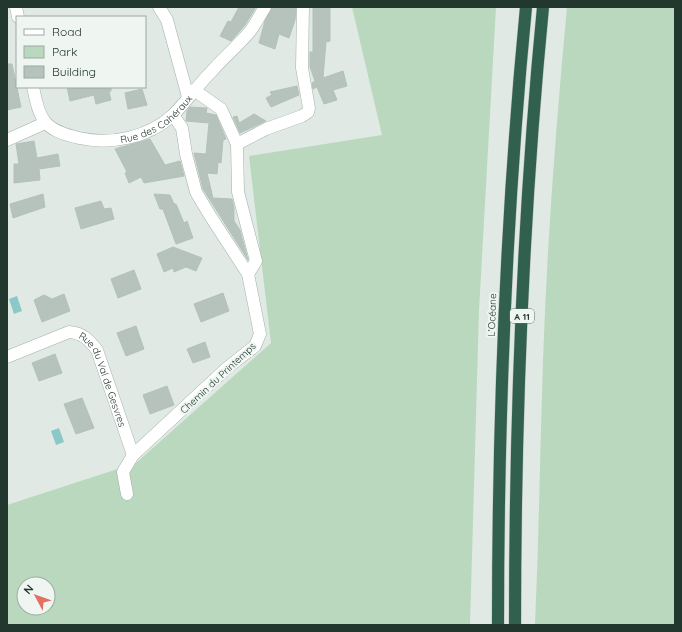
<svg xmlns="http://www.w3.org/2000/svg" width="682" height="632" viewBox="0 0 682 632" font-family="Quicksand,sans-serif">
<style>
.green{fill:#bad8be;fill-rule:evenodd}
.water{fill:#8dc8c8}
.building{fill:#b5c3bc;stroke:#b3c2b9}
.lines{fill:none;stroke-linecap:round;stroke-linejoin:round}
.minor-casing{stroke:#a3b0a9;stroke-width:13}
.highway-casing{stroke:#bdc3c0;stroke-width:13}
.minor{stroke:#fff;stroke-width:12}
.highway{stroke:#31604f;stroke-width:12}
.labels{text-anchor:middle;dominant-baseline:central;stroke-width:4;stroke-linejoin:round;paint-order:stroke}
.shield{fill:#eff6f2;stroke:#607069;stroke-width:1}
.shield-label{font-size:9px;font-weight:bold;fill:#22372e}
.street-label{font-size:10px;fill:#22372e;stroke:#eff6f2}
</style>
<rect width="100%" height="100%" fill="#e0e9e3"/>
<path class="green" d="M352,7H496L479,310L470,625H7V505L136,463L271,343L249,156L382,135ZM24,584H48V608H24Z
M567,7H675V625H535C539,537 540,449 543,361C547,243 556,124 567,7Z"/>
<path class="water" d="M17,296L22,311L14,314L9,299Z
M59,428L64,442L56,445L51,431Z"/>
<path class="building" d="M239,7H256L245,25L231,41L220,36L228,21L231,22Z
M272,7H296L295,20L289,38L279,34L275,49L259,43L265,21Z
M313,7H330V41L326,42L323,78L343,71L347,86L333,90L337,100L324,104L317,87L313,89L312,83L315,81L310,67V52H313Z
M7,64H12L21,107L7,110Z
M297,86L299,95L271,107L266,98L272,95L270,92Z
M67,87H111V91L109,92L111,100L96,104L94,95L70,101Z
M142,89L147,105L128,109L125,93Z
M190,107L207,108L206,113L216,115L226,139L223,140L221,163L218,162L217,174L207,173L213,198L232,199L234,208V221L240,230L248,260L203,189L194,153L206,154L209,123L186,121L187,111Z
M254,114L266,121L240,133L233,117L237,116L239,123Z
M150,139L165,165L180,161L184,176L144,183L141,177L129,183L125,173L127,172L115,149Z
M34,141L37,158L58,154L60,166L39,169L40,180L14,183V164H19L16,144Z
M43,194L45,207L13,218L10,204Z
M154,194L170,195L174,204H176L184,223L187,221L193,238L176,244L163,209H160Z
M101,201L104,209L111,208L114,219L81,229L75,208Z
M173,247L202,258L196,271L186,267L174,272L173,268L164,272L157,254Z
M134,270L141,289L118,298L111,279Z
M223,293L229,311L201,322L194,304Z
M64,294L70,311L42,322L34,300L44,295L52,299Z
M136,326L144,349L126,356L117,333Z
M205,342L210,357L193,363L187,349Z
M55,354L62,373L39,381L32,363Z
M167,386L174,405L150,414L143,395Z
M82,398L94,428L76,434L64,404Z"/>
<g class="lines">
<g class="minor-casing">
<g id="minor">
<path d="M16,7L18,17"/>
<path d="M159,7L167,20L188,97"/>
<path id="s1" d="M33,87C40,121 44,130 79,138C111,145 148,138 173,115C186,102 198,85 211,72C223,58 239,45 251,30C256,23 260,15 265,7"/>
<path d="M194,90L221,109L237,144"/>
<path d="M7,140L45,123"/>
<path d="M248,274L256,261L238,192L237,144L266,129L302,116L308,112L309,108L302,68L303,7"/>
<path id="s2" d="M7,357L69,332C83,333 89,340 97,350L133,455"/>
<path d="M127,494L123,472L133,455L227,368L255,346L260,334L248,274L209,214L196,192L186,154L182,128L173,115"/>
</g>
</g>
<g class="highway-casing">
<path id="highway" d="M498,625C498,419 506,213 526,7
M515,625C515,419 523,212 543,7"/>
</g>
<use href="#minor" class="minor"/>
<use href="#highway" class="highway"/>
</g>
<g class="labels">
<rect class="shield" x="510" y="309" width="24" height="14" rx="3"/>
<g class="shield-label">
<text x="522" y="316">A 11</text>
</g>
<g class="street-label">
<text stroke="none"><textPath href="#s1" startOffset="159">Rue des Cahéraux</textPath></text>
<text transform="translate(492 315) rotate(-88)">L’Océane</text>
<text transform="translate(218 378) rotate(-43)">Chemin du Printemps</text>
<text stroke="none"><textPath href="#s2" startOffset="130">Rue du Val de Gesvres</textPath></text>
</g>
</g>
<rect width="682" height="632" fill="none" stroke="#22372e" stroke-width="16"/>
<rect x="16" y="16" width="130" height="72" fill="#eff6f2" stroke="#9daaa4"/>
<rect x="24" y="29" width="20" height="6" fill="#ffffff" stroke="#9daaa4"/>
<text x="52" y="36" font-size="12" fill="#22372e">Road</text>
<rect x="24" y="46" width="20" height="12" fill="#bad8be" stroke="#9daaa4"/>
<text x="52" y="56" font-size="12" fill="#22372e">Park</text>
<rect x="24" y="66" width="20" height="12" fill="#b5c3bc" stroke="#9daaa4"/>
<text x="52" y="76" font-size="12" fill="#22372e">Building</text>
<g transform="translate(36 596) rotate(311)"><circle r="19" fill="#eff6f2" stroke="#9daaa4"/>
<path d="M0-3L7 15L0 10L-7 15Z" fill="#e27064"/>
<text y="-6" font-size="11" font-weight="bold" text-anchor="middle" fill="#22372e">N</text>
</g>
</svg>
